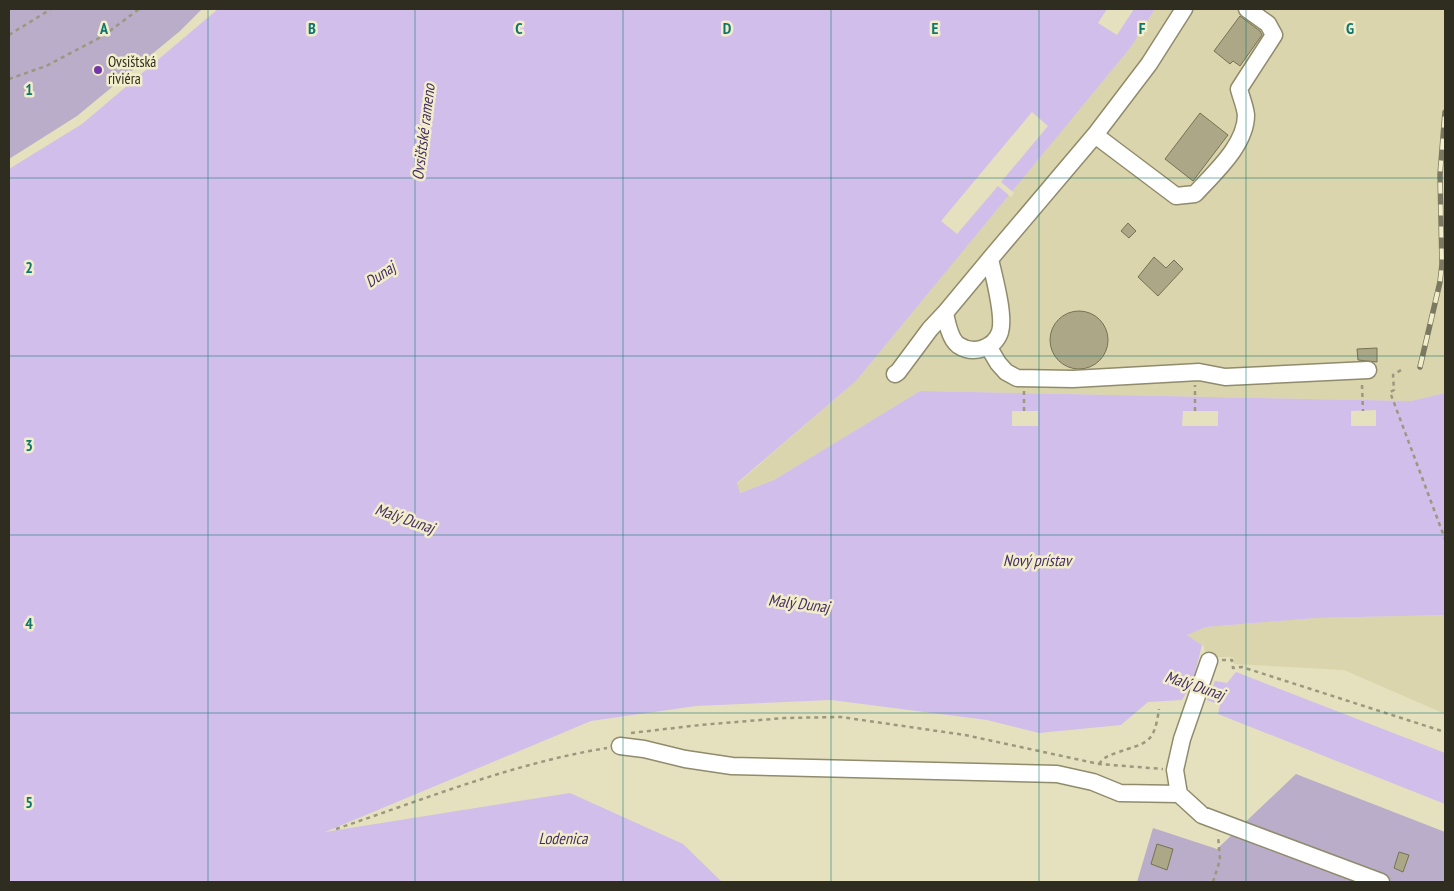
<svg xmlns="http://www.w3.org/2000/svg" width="1454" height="891" viewBox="0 0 1454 891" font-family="'PT Sans Narrow',sans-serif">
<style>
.built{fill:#dad5ac}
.green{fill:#b9adca}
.water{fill:#d1beeb}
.pier{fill:#e5e1be}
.building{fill:#aca787;stroke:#767253}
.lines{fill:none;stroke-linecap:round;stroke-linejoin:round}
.minor-casing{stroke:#908b6c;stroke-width:19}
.path{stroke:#9b987e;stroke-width:2.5;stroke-dasharray:4 4;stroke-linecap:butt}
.minor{stroke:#fff;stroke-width:16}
.rail-casing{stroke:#7c7962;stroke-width:5.5}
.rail{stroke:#f2eecb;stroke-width:4;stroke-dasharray:11;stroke-linecap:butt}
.grid{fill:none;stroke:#0f766e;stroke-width:1;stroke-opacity:0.55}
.poi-dot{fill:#7436ac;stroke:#f2eecb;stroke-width:2}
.labels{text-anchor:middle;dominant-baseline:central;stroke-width:5;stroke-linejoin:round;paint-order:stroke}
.poi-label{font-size:15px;fill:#2f2d20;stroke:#f2eecb;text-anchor:start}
.water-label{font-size:16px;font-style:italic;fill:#482d64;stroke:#f2eecb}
.grid-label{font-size:16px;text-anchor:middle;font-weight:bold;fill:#0f766e;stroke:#f2eecb;stroke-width:5;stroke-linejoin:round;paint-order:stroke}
</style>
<rect width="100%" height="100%" fill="#e5e1be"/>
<path class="built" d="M1155,9H1445V393L1411,401L920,391L774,480L739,493L737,484L856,381L1131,47Z
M1445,615V714L1344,670L1234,664L1233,657H1205L1204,646L1187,635L1206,627L1316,618Z"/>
<path class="green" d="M9,9H202L180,31L77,116L9,159Z
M1296,774L1445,832V882H1137L1153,828L1217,849Z"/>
<path class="water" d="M218,9H1155L1131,47L856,381L737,483L740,493L774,480L920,391L1411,401L1445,393V615L1316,618L1206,627L1187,635L1202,645L1193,681L1182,700L1148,702L1121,725L1039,733L987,720L831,700L696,706L591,721L325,832L570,793L683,844L722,882H9V169L82,124Z
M1236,672L1445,753V804L1218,714L1220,705L1207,700L1215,681L1227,683Z"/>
<path class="pier" d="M1107,9H1134L1117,35L1098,23Z
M1032,112L1048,126L1001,182L1014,193L1011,197L998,186L957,234L941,221Z
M1376,410V426H1351V411Z
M1012,411H1038V426H1012Z
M1183,411H1218V426H1182Z"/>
<path class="building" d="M1240,16L1260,31L1262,35L1240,66L1233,61L1230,64L1214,51Z
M1200,113L1228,135L1193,181L1165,159Z
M1128,223L1136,231L1129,238L1121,231Z
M1154,257L1166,268L1174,260L1183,269L1158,296L1138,277Z
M1050 340a29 29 0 1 1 58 0a29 29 0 1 1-58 0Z
M1377,348V362L1358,360L1357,349Z
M1157,844L1173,849L1167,870L1151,864Z
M1399,852L1409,855L1403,872L1394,868Z"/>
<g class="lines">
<g class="minor-casing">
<path id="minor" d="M1184,9L1149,64L1095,135L1176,196L1195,194C1214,173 1246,145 1246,115C1245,106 1241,97 1239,89L1274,35L1268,24L1247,9
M990,259L945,313C947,323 950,339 958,345C973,355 994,349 1000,332C1005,316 994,277 990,259L1095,135
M988,346L998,363L1006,372L1017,378L1073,379L1199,372L1225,377L1368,370
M895,374L898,372L930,329L945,313
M620,746L644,749L685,759L732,766L1057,774L1093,782L1120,793L1179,794L1202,815L1381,882
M1179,794L1175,770L1182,739L1209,661"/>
</g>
<path class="path" d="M9,35L51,9
M9,79L46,66L103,36L139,9
M1401,370L1393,375L1394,390L1390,392L1445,539
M1362,385L1363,411
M1024,411V390
M1195,411V385
M1222,660H1232L1233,668L1242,667L1445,732
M631,733L700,725L784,718L841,717L965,735L1099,764L1163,769
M1099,764C1104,757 1108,756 1116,753C1146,742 1154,746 1159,709
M336,829C425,799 514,763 607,748
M1213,882L1220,860L1218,835"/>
<use href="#minor" class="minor"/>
<g class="rail-casing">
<path id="rail" d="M1420,367L1440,282L1442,264L1440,175L1445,112"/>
</g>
<use href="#rail" class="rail"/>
</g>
<path class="grid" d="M208,9V882M415,9V882M623,9V882M831,9V882M1039,9V882M1246,9V882M9,178H1445M9,356H1445M9,535H1445M9,713H1445"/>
<circle class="poi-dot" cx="98" cy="70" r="5"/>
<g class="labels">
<g class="poi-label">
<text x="108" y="61">Ovsištská<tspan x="108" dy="17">riviéra</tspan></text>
</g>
<g class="water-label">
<text transform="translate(423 132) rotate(-83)">Ovsištské rameno</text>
<text transform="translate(380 274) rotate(-34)">Dunaj</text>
<text transform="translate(405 518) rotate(19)">Malý Dunaj</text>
<text x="1037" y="560">Nový prístav</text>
<text transform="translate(799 603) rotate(7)">Malý Dunaj</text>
<text transform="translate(1195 685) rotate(18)">Malý Dunaj</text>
<text x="563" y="838">Lodenica</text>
</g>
</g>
<g class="grid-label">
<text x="104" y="34">A</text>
<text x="312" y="34">B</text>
<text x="519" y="34">C</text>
<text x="727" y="34">D</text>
<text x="935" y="34">E</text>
<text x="1142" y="34">F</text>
<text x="1350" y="34">G</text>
<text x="29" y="95">1</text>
<text x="29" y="273">2</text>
<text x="29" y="451">3</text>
<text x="29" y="629">4</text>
<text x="29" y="808">5</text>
</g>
<rect width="1454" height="891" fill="none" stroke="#2f2d20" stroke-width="20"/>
</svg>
